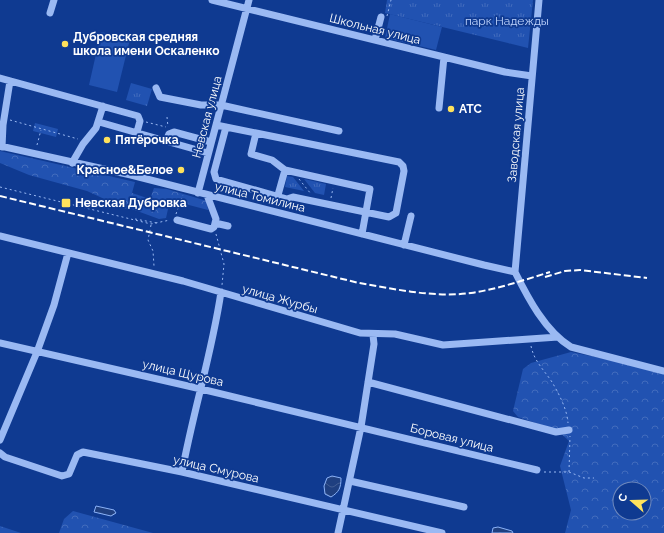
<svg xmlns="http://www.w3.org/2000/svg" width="664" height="533" viewBox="0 0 664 533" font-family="Raleway,sans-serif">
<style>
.grass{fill:url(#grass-tufts)}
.forest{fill:url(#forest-crowns);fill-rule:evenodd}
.pitch{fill:#2152b1}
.water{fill:url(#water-waves);stroke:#8bb2f7}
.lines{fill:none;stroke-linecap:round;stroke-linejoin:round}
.path{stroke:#9ab9f3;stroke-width:1;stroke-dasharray:2 3;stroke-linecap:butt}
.minor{stroke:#9ab9f3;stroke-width:7}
.rail{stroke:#fff;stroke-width:2;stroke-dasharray:7 3;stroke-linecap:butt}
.poi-dot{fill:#ffe25c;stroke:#0f3a91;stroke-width:1.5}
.labels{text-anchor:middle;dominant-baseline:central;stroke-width:3.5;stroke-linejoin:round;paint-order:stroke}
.park-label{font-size:12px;fill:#c2d6fe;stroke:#0f3a91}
.street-label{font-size:12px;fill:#fff;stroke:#0f3a91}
.poi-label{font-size:12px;font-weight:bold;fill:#fff;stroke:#0f3a91;text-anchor:start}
</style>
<defs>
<pattern id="grass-tufts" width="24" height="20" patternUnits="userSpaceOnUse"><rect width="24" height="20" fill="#2152b1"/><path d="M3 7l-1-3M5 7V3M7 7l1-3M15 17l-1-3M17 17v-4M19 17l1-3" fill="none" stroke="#426cbd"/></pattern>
<pattern id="forest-crowns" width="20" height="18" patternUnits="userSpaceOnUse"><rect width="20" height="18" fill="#2152b1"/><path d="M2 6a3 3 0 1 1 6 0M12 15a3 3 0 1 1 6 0" fill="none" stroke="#426cbd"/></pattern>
<pattern id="water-waves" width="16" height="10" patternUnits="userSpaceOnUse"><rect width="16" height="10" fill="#1f3f80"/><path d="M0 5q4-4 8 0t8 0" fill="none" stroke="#415c93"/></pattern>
</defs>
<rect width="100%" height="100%" fill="#0f3a91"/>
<path class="grass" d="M387,0H533L528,48L385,13Z
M131,83L152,89L147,106L126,100Z
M35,123L58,129L56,137L33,131Z
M287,176L293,177L304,191L285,187Z
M304,179L326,184L324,195L315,193Z"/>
<path class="forest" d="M0,151L135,182L132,193L150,199L154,188L167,189L207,201L208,210L170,200L166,218L159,219L129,208L126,209L87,191L29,175L0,163Z
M571,352L610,360L664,374V533H565L571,510L560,466L569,441L557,430L518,417L513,411L523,369L531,363ZM620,489H644V513H620Z
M73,511L153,533H59L64,519Z
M0,526L21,533H0Z"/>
<path class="pitch" d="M390,14L442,27L436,50L385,38Z
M101,32L130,39L117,92L89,85Z"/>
<path class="water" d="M332,476L341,478C341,488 339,492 331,497L325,494L324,486L327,478Z
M96,506L114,510L116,513L111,516L94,512Z
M498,527L512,531L513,533H492L493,528Z"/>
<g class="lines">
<path class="path" d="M387,16L391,0
M167,117L168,127
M10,120L78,139
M146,122L166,127
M37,145L41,130
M299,179L311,194
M0,187L151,224L170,220
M331,198L333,188
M176,214L183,195
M135,219L157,223
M151,225L148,240L153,251L154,266
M216,234L224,264L222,285
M531,346C534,361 544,370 552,382C559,394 567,409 568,423
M544,472H569L584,478H594
M569,472L570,436"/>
<path class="minor" d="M212,0L505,72L532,76
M50,13L54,0
M375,40L381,17
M0,78L138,116L140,121L137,132
M156,88L160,97L201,105H221L339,131
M439,108L444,57
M99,122L208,153
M216,125L256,133L251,154L272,160L285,170L370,189L362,234
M226,127L214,172L216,179L287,199L293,197L389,217L396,213L404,171L403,166L399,162L256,133
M166,141L169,134L174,132L211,142
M0,146L131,175L484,265L515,272
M2,147L3,125L10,81
M72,163L83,144L96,128L103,106
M198,193L249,0
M278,195L285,170
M177,220L211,229L214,227L216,219L207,195
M215,223L228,226
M0,236L183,281L360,333L395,334L443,345L558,337
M404,245L411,216
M515,272L539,0
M515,272C528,298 545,331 571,347L664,371
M0,343L201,389L537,470
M368,382L556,432L569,430
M0,440L37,352L54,305L68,253
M0,453L5,457L62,476L69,474L77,455L83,452L182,472L442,533
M182,472C193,412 212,353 221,292
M350,481L464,507
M338,533L361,427L374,344L373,335"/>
<path class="rail" d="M0,196L359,283C395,289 434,298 471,293C498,289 524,280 550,272
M545,277L565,271L580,270L647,278"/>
</g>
<g class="poi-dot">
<circle cx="65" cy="44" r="4"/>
<circle cx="451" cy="109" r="4"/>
<circle cx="107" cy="140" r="4"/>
<circle cx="181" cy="170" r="4"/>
<rect x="61" y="198" width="10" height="10" rx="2"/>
</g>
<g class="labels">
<g class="park-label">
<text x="507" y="21">парк Надежды</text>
</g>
<g class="street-label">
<text transform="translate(375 29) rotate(14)">Школьная улица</text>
<text transform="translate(207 117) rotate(-75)">Невская улица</text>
<text transform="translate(516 135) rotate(-85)">Заводская улица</text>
<text transform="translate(260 197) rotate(14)">улица Томилина</text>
<text transform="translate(280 299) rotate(16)">улица Журбы</text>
<text transform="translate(183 373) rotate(13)">улица Щурова</text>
<text transform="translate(452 438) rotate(14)">Боровая улица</text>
<text transform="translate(216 469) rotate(13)">улица Смурова</text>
</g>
<g class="poi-label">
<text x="73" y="37">Дубровская средняя<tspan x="73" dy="14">школа имени Оскаленко</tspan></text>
<text x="459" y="109">АТС</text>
<text x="115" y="140">Пятёрочка</text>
<text x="173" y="170" text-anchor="end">Красное&amp;Белое</text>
<text x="75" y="203">Невская Дубровка</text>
</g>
</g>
<g transform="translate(632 501) rotate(290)"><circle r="19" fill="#0f3a91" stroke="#6f89bd"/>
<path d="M0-3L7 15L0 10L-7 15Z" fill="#ffe25c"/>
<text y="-6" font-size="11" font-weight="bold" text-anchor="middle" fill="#ffffff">С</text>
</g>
</svg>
